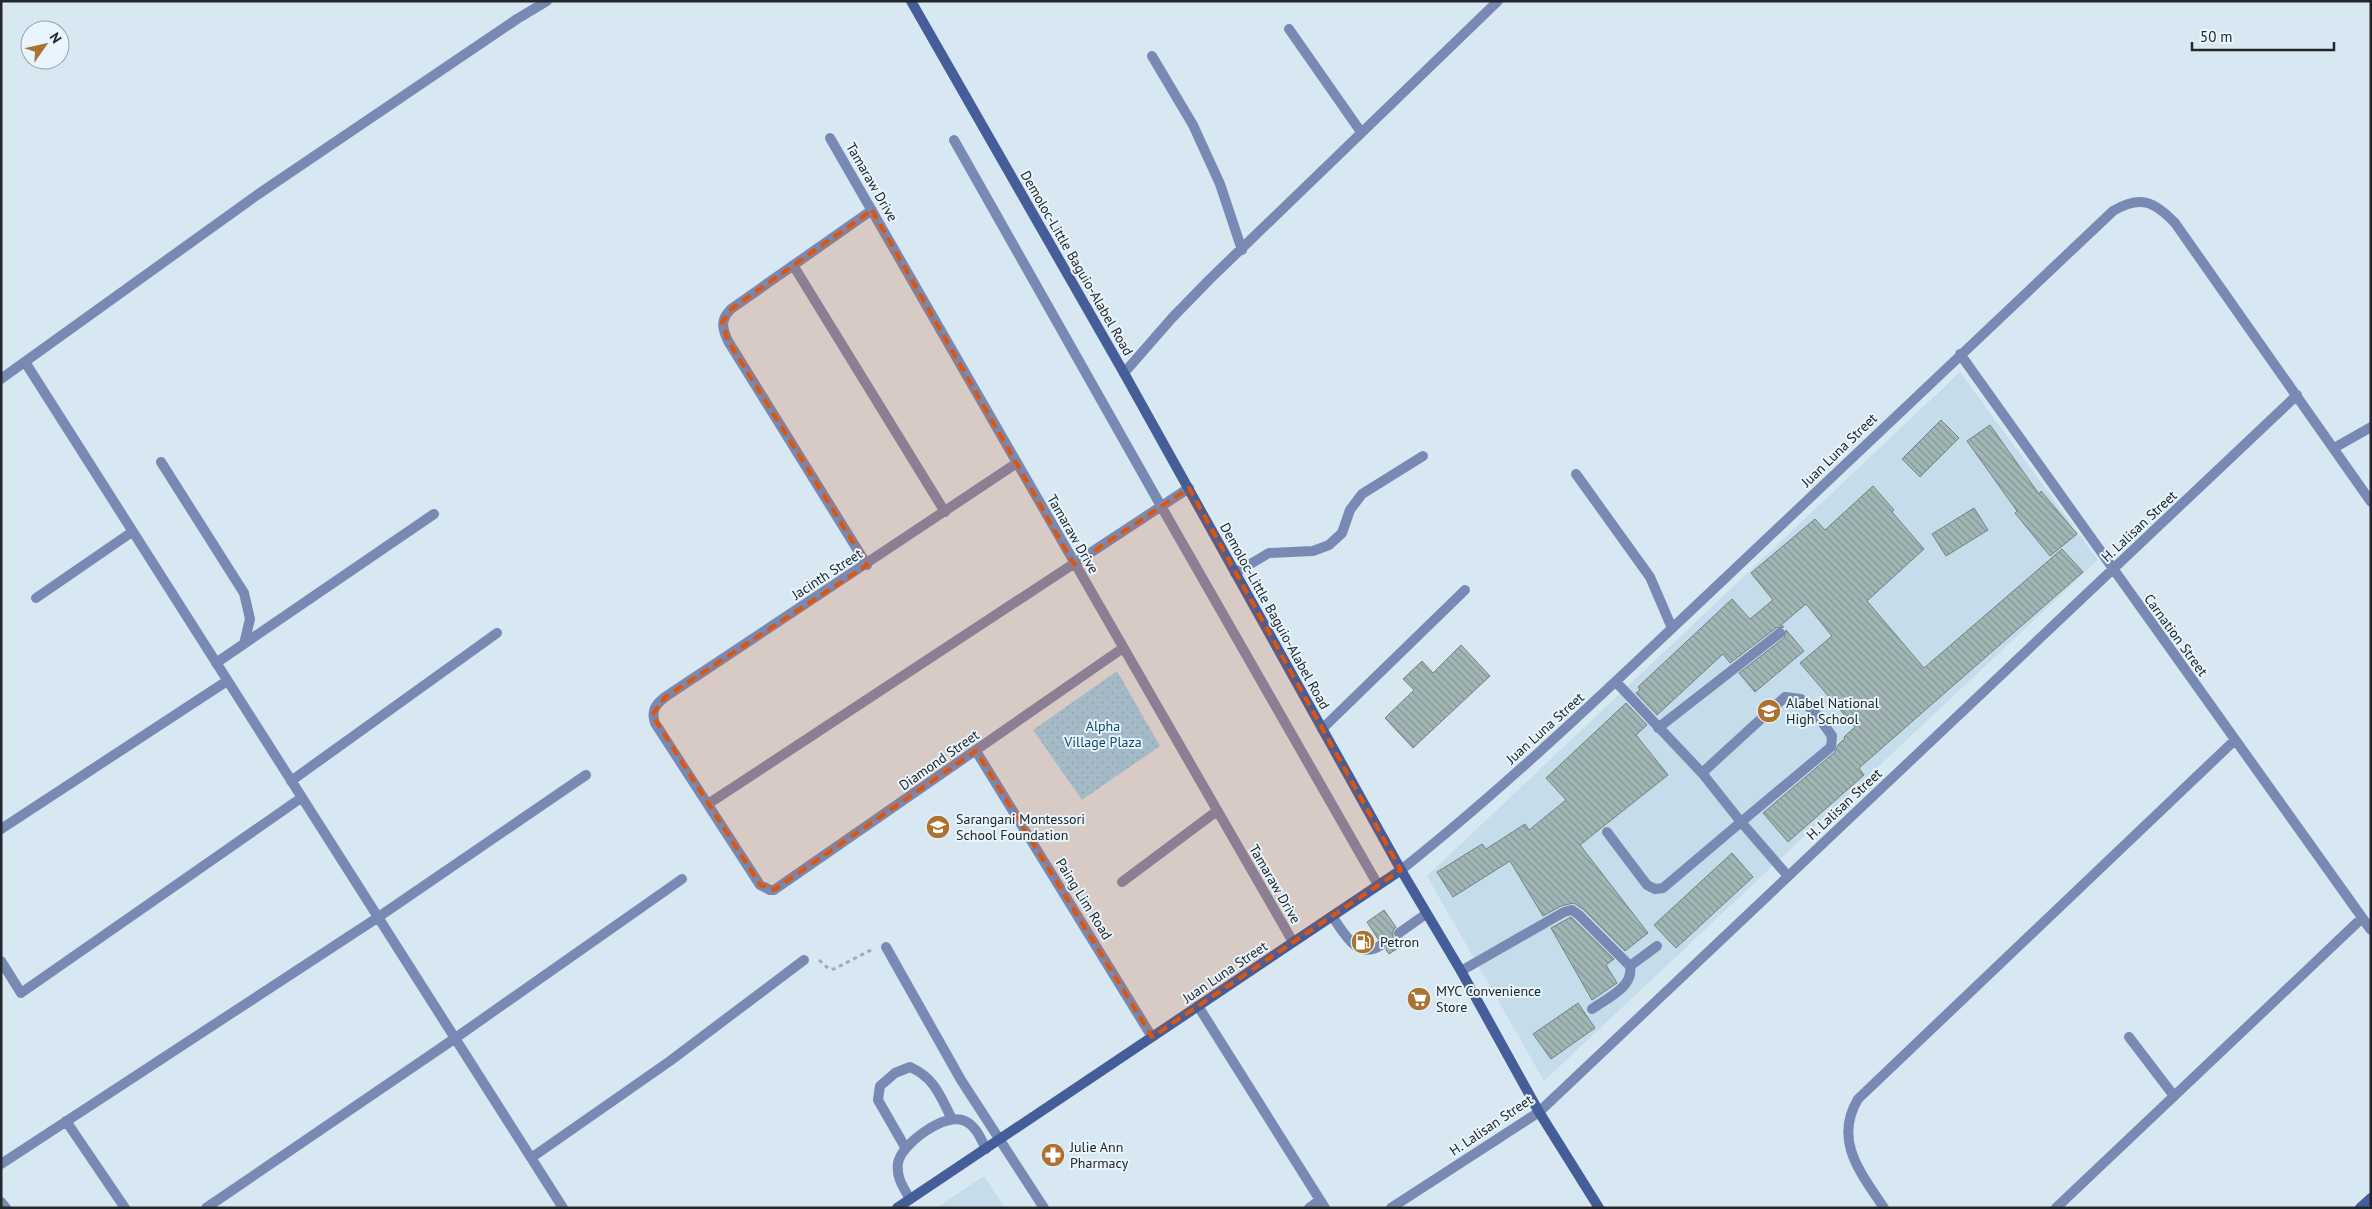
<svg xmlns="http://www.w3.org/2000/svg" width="2372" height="1209" viewBox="0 0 2372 1209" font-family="'PT Sans',sans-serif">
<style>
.built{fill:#c5dcea}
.park{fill:url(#park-dots)}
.building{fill:url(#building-back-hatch);stroke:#718484}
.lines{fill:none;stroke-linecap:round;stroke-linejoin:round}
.path{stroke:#9eabb3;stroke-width:3;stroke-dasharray:4 4;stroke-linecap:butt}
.lane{stroke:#788ab4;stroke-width:10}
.street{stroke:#788ab4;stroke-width:10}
.secondary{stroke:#455d99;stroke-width:10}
.marked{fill:#de560e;fill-opacity:0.2;stroke:#de560e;stroke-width:4;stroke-dasharray:10 6;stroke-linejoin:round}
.labels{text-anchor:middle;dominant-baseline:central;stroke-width:4;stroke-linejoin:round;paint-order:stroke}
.street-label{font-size:14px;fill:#21272a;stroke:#e8f5fd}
.poi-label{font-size:14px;fill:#21272a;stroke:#e8f5fd;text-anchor:start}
.park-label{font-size:14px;fill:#124a63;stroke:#e8f5fd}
</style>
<defs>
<pattern id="park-dots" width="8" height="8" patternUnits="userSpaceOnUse" patternTransform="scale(1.25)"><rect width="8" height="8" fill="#98d4f6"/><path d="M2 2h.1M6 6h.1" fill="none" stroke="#83b6d3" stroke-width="1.8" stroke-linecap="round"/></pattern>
<pattern id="building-back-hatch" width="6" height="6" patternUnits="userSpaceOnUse" patternTransform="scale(1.25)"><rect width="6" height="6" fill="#a2b6b6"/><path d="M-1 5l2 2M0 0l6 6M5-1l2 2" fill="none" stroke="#849494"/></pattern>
</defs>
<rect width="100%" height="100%" fill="#d8e8f2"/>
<path class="built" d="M1960,372L2098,560L1544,1081L1427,876Z
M984,1176L1005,1208H936Z"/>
<path class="park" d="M1117,671L1160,746L1082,800L1033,730Z"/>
<path class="building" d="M1941,420L1959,438L1920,477L1902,459Z
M1990,425L2039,494L2041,491L2077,534L2050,556L2015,513L2017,511L1967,441Z
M1873,486L1894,510L1892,512L1924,549L1867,601L1924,668L2062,549L2083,572L1859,768L1864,775L1788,842L1763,813L1835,752L1838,745L1845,738L1844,737L1855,727L1800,663L1832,636L1806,604L1781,625L1784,627L1776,628L1730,663L1723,654L1657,715L1636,693L1640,690L1638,687L1732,599L1750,619L1773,600L1751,573L1815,519L1825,530Z
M1974,508L1988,530L1946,556L1932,534Z
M1786,630L1804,651L1755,692L1739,673L1784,638Z
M1461,645L1490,676L1413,748L1385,718L1414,690L1403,679L1422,661L1433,673Z
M1626,703L1647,725L1636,735L1668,775L1580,845L1648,933L1625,951L1584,910L1574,903L1561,906L1543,916L1510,861L1453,897L1437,872L1482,844L1486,849L1525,824L1529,830L1566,800L1546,778Z
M1732,853L1753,877L1676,948L1654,925Z
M1384,910L1396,927L1393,931V937L1397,939L1403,938L1406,943L1389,954L1386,950L1387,942L1378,939L1367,922Z
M1571,917L1614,959L1606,965L1617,983L1592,1000L1551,928Z
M1578,1003L1595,1028L1551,1059L1533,1034Z"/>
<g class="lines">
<path class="path" d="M819,960L829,969H834L873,949"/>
<path class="lane" d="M1576,474L1650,577L1672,628
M1235,573L1269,553L1313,551L1329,545L1342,533L1350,510L1362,494L1423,456
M1616,682L1702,773L1741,822L1831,747L1832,736L1817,715L1801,699L1785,697L1702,773
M1658,728L1780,633
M1322,729L1465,590
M1607,832L1647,885L1655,889L1663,888L1741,822L1788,876
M1332,916C1344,933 1357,961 1381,945
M1399,933L1426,914
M1630,966L1657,946
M1461,971L1564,912L1572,910L1579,915L1630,966C1634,987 1607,998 1592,1009
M2129,1037L2174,1096
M905,1147L878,1100L880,1086L895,1073L910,1067C935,1078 940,1096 952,1119
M910,1199C903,1187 896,1177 898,1163C901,1144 946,1111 965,1121C976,1126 981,1139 986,1149"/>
<path class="street" d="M1289,29L1361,132
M1152,56L1193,125L1220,184L1242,250
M830,138L1293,942
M954,140L1161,506L1378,885
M793,265L945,512
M1960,354L2371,930
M25,362L563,1208
M1124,373L1172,318L1210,279L1498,1
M1,379L257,195L517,19L547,1
M2334,448L2371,427
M161,462L244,593L250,619L244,644
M1017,463L665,697C655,705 651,711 655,723L760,885L770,890H774L1123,648
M867,565L728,341C722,328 720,320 731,309L872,210
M36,598L132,532
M216,663L434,514
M976,751L1152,1037
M291,781L497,633
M708,804L1189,488
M1,829L227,681
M1401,870C1513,781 1616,681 1720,583C1851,458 1982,334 2113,211C2140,195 2154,201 2175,223L2371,502
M1122,882L1217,811
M886,947L961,1080L1044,1208
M1,961L21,993L301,798
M1198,1006L1325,1208
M66,1121L125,1208
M531,1158L670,1061L804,960
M1,1164L377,918L586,775
M1,1202L6,1208
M206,1208L454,1039L682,879
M1309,1208L1320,1200
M1391,1208L1539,1112L2297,395
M1884,1208C1861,1173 1833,1141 1858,1099L2235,740
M2056,1208L2362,918"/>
<path class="secondary" d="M911,1L1124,373L1401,870L1461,971L1539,1112L1599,1208
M897,1208L1401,870
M2360,1208L2371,1198"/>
</g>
<path class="marked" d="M872,210L1074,564L1189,488L1401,870L1152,1037L976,751L774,890L760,885L652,715L665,697L867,565L728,341L722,322L731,309Z"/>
<defs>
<g id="school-disc" transform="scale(1.25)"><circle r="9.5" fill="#ab7230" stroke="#e8f5fd"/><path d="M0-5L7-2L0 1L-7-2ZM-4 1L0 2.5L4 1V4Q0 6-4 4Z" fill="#fff"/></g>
<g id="fuel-disc" transform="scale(1.25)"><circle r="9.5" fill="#ab7230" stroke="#e8f5fd"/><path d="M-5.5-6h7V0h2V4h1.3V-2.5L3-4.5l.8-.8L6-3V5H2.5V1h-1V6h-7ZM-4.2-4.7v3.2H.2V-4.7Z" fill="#fff"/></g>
<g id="supermarket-disc" transform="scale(1.25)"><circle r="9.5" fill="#ab7230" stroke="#e8f5fd"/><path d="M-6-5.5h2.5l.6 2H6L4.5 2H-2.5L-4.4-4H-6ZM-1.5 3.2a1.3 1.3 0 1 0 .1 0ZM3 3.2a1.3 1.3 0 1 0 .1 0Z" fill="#fff"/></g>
<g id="pharmacy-disc" transform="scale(1.25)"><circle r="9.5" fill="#ab7230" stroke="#e8f5fd"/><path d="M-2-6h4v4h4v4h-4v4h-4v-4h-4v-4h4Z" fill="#fff"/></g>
</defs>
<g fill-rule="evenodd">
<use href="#school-disc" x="1769" y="711"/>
<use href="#school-disc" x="938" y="827"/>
<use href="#fuel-disc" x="1363" y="942"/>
<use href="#supermarket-disc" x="1419" y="999"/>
<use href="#pharmacy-disc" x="1053" y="1155"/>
</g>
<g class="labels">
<g class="street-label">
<text transform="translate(872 182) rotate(60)">Tamaraw Drive</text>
<text transform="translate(1077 263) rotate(60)">Demoloc-Little Baguio-Alabel Road</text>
<text transform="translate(1839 450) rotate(-44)">Juan Luna Street</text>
<text transform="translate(2139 526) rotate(-43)">H. Lalisan Street</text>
<text transform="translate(1073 534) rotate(60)">Tamaraw Drive</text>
<text transform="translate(827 574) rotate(-33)">Jacinth Street</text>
<text transform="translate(1275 616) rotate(61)">Demoloc-Little Baguio-Alabel Road</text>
<text transform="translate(2176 635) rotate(54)">Carnation Street</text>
<text transform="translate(1545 728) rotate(-42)">Juan Luna Street</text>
<text transform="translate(939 760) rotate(-35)">Diamond Street</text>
<text transform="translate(1844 804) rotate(-43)">H. Lalisan Street</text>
<text transform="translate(1275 884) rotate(60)">Tamaraw Drive</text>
<text transform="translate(1084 899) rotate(58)">Paing Lim Road</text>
<text transform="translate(1225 972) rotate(-34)">Juan Luna Street</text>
<text transform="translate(1491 1125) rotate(-34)">H. Lalisan Street</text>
</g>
<g class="poi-label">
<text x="1786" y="703">Alabel National<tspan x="1786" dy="16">High School</tspan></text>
<text x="956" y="819">Sarangani Montessori<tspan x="956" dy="16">School Foundation</tspan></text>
<text x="1380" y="942">Petron</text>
<text x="1436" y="991">MYC Convenience<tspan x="1436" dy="16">Store</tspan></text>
<text x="1070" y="1147">Julie Ann<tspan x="1070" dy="16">Pharmacy</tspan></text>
</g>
<g class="park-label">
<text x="1103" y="726">Alpha<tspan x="1103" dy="16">Village Plaza</tspan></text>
</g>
</g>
<rect width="2372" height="1209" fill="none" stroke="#21272a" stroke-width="5"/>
<g transform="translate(45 45) rotate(56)"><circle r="24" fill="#e8f5fd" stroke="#98a3a9"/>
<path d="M0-4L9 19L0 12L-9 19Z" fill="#ab7230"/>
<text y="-8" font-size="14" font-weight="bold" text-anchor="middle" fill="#21272a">N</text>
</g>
<path d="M2192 42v8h142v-8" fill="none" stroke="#21272a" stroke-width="2.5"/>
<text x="2200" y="42" font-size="15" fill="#21272a" stroke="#e8f5fd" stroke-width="4" paint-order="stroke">50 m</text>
</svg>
